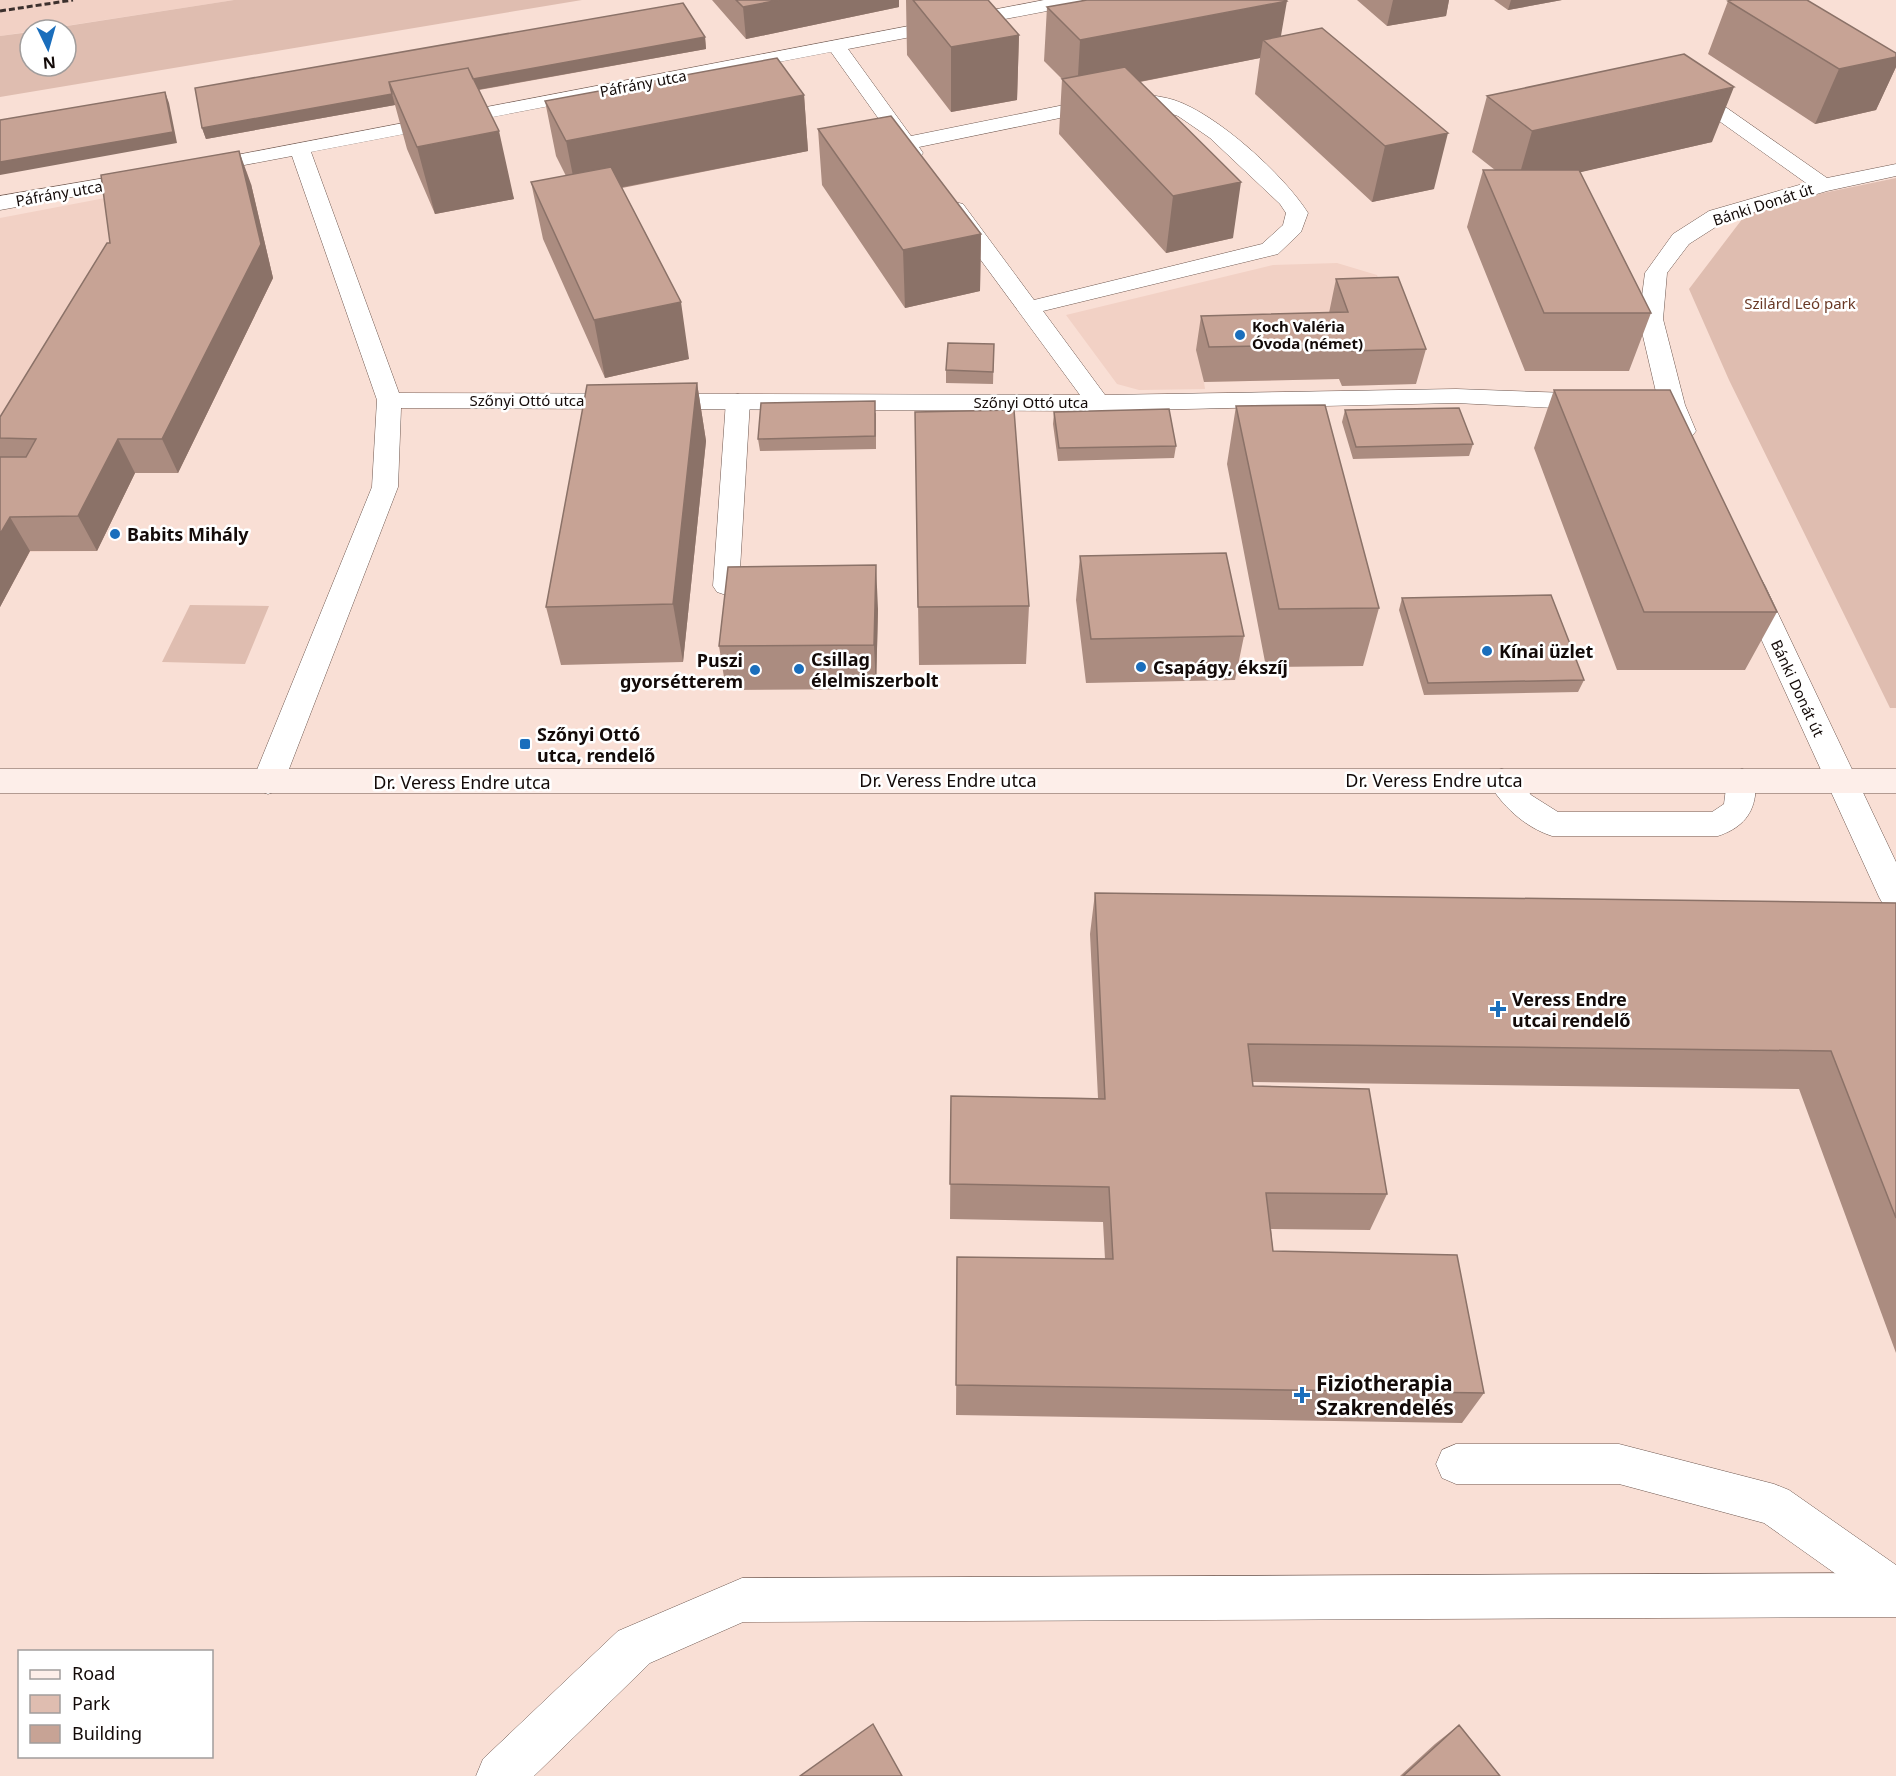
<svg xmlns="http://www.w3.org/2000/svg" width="1896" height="1776" viewBox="0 0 1896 1776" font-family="'Noto Sans',sans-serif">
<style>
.built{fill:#f2d1c5}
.green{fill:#dfbdb0}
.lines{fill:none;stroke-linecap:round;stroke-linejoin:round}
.lane-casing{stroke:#6f5850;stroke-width:1}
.street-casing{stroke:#6f5850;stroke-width:1}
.secondary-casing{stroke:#6f5850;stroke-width:1}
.lane{fill:#fff;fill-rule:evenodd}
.street{fill:#fff;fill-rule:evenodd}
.secondary{fill:#fdeee9;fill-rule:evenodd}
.rail{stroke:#3c302d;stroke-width:3;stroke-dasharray:6 3;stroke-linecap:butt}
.wall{fill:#ab8c80}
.shaded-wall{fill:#8b7268}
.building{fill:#c7a395;stroke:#8b7268;stroke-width:1.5}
.poi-dot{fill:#1a6ebc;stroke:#fff;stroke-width:2}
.labels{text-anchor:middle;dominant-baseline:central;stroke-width:5;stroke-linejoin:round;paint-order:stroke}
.far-street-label{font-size:15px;fill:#130a08;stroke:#fff}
.far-park-label{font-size:15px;fill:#6a3925;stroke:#fff}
.far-poi-label{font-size:15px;font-weight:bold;fill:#130a08;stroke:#fff;text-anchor:start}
.poi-label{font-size:18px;font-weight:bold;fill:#130a08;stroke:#fff;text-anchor:start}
.street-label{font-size:18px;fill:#130a08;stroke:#fff}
.near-poi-label{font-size:21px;font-weight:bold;fill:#130a08;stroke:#fff;text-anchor:start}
</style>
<rect width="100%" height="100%" fill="#f9dfd5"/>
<path class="built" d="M0,0H234L0,36Z
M247,171L273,278L178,473H135L97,551L30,552L0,607V218Z
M1337,263L1377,275L1416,384L1342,386L1339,379L1204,382L1205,389L1139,390L1117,384L1066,315L1273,265Z"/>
<path class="green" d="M234,0H582L0,97V36L30,32V66H66V30H41Z
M1896,178V708H1890L1729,380L1689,289L1746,214L1823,193Z
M190,605L269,606L245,664L162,662Z"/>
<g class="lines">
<g class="lane-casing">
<path id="lane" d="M738,394L746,396L750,401L739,586L735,592L726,595L717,592L713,586L726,401L730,396Z
M1502,769L1513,772L1531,795L1558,812H1712L1724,804L1727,780L1731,772L1742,769L1753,772C1757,781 1756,786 1755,796C1752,817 1739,829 1718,836H1552C1524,827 1501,805 1487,780L1491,772Z
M1456,1444H1619L1774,1484L1789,1490L1896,1565V1612L1881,1606L1764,1523L1619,1484H1456L1442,1478L1436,1464L1442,1450Z"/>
</g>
<g class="street-casing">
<path id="street" d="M1044,0H1082L1080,4L1073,6L848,49L911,136L1123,93C1140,94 1157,95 1174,100C1217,114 1284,175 1308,213L1301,232L1278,254L1043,311L1105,395L1456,389L1596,394L1605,397L1609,402L1605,407L1596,410L1456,403L1098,411L401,408L398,487L284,782L279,790L268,794L257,790L252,782L372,487L377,400L292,156L197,174L190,172L186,168L190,164ZM831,52L906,157L913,159L920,157L923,153L919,147L1123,105L1152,107L1178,116L1210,138L1280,204L1286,213L1283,225L1262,244L1034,300L963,204L955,202L947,204L944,209L947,214L1080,395L399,393L311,152Z
M1687,83L1694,85L1827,178L1896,164V176L1827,191L1725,221L1689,244L1667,273L1663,319L1685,405L1696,431L1692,436L1683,439L1674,436L1659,405L1639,319L1645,273L1673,234L1709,211L1806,183L1680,93L1677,89L1680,85Z
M146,171L154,172L157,177L154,182L0,210V196Z
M1751,577L1761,579L1765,586L1896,862V910L1884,906L1879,897L1737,586L1741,579Z
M1896,1573V1617L743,1622L650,1663L534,1776H476L483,1759L618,1631L742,1578Z"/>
</g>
<g class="secondary-casing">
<path id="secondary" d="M0,769H1896V793H0Z"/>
</g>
<use href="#lane" class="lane"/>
<use href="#street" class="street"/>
<use href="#secondary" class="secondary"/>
<path class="rail" d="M0,11L73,0"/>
</g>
<path class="wall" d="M712,0H899V7L746,39Z
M906,0H988L1019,35L1017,100L951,112L907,55Z
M1357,0H1449L1446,16L1387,26Z
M1494,0H1562L1508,10Z
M1728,1L1896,53V67L1876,110L1815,124L1708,54Z
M1047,7L1281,36L1434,189L1372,202L1255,94L1260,58L1140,82L1233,238L1166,253L1059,134L1062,79L1044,61Z
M705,37L706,49L479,90L514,199L435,214L407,149L395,105L206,139L202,128L195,88Z
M804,95L808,151L622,188L689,359L605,378L543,239L531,182L566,176L556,156L545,101Z
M1487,96L1712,142L1580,172L1651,313L1629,371H1525L1467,227L1483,170H1495L1472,152Z
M818,129L981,234L980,291L905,308L822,185Z
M251,184L273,278L178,473H135L97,551H30L0,607V417L110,243Z
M1336,279L1426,349L1416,384L1342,386L1339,379L1204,382L1196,350L1201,316L1329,313Z
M994,344L993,384L946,383V370Z
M697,383L706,441L683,662L561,665L546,607Z
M1554,390L1777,612L1745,670H1617L1534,448Z
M1236,406L1379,608L1363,666L1266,667L1227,464Z
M1345,410L1473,444L1469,456L1353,459L1342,422Z
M915,412L1029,606L1026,664L919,665Z
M1054,412L1176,446L1174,458L1058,461L1053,424Z
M876,413V449L760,451L758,439Z
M1080,556L1244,636L1235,680L1086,683L1076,600Z
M1402,598L1584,680L1578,692L1424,695L1399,610Z
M878,609L876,689L726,690L719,646Z
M1095,893L1896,903V1353L1799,1089L1253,1082V1086L1387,1194L1370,1230L1271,1229L1273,1251L1484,1393L1462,1423L956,1415L957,1257L1105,1259L1103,1222L950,1219L951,1096L1098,1098L1090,934Z
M1459,1725L1500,1776H1400L1435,1744Z"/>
<path class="shaded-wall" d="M779,0H899V7L746,39L743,7Z
M1393,0H1449L1446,16L1387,26Z
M1511,0H1562L1508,10Z
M1287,1L1278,53L1263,40L1260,58L1077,94L1080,40Z
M1019,35L1017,100L951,112V47Z
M705,37L706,49L398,104L394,93Z
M1896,57V67L1876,110L1815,124L1839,69Z
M1734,87L1712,142L1516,187L1532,131Z
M165,92L169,103L177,143L0,175V162Z
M392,94L395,105L206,139L202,128Z
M804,95L808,151L577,196L566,141Z
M499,131L514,199L435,214L417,147Z
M1448,133L1434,189L1372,202L1385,146Z
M239,151L251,184L273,278L178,473L162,439Z
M1241,182L1233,238L1166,253L1173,196Z
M981,234L980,291L905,308L903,250Z
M681,302L689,359L605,378L594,320Z
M697,383L706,441L683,662L673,604Z
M118,439L135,473L97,551L78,516Z
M10,517L30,551L0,607V534Z
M876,565L878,609L876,689L874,645Z"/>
<path class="building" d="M736,0H779L743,7Z
M913,0H988L1019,35L951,47Z
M1087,0H1286L1287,1L1080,40L1047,7Z
M1732,0H1807L1896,53V57L1839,69L1728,1Z
M683,3L705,37L473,79L468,68L389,82L392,94L202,128L195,88Z
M1322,28L1448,133L1385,146L1263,40Z
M1684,54L1734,87L1532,131L1487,96Z
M777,58L804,95L566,141L545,101Z
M1125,67L1241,182L1173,196L1062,79Z
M468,68L499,131L417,147L389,82Z
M165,92L173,132L0,162V120Z
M891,116L981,234L903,250L818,129Z
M239,151L261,244L162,439H118L78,516L10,517L0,534V457H26L36,439L0,438V417L107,243H110L101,175Z
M611,167L681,302L594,320L531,182Z
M1483,170H1579L1651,313H1544Z
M1398,277L1426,349L1349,351L1347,344L1209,347L1201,316L1348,312L1336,279Z
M948,343L994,344L993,372L946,370Z
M697,383L673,604L546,607L587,385Z
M1554,390H1670L1777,612H1644Z
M875,401V436L758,439L761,403Z
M1325,405L1379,608L1279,609L1236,406Z
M1459,408L1473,444L1356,447L1345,410Z
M1169,409L1176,446L1059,448L1054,412Z
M1014,410L1029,606L918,607L915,412Z
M1226,553L1244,636L1091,639L1080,556Z
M876,565L874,645L719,646L728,567Z
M1551,595L1584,680L1428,683L1402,598Z
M1095,893L1896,903V1218L1831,1051L1248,1044L1253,1086L1369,1089L1387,1194L1266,1193L1273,1251L1457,1255L1484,1393L956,1385L957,1257L1113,1259L1109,1187L950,1184L951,1096L1105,1099Z
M873,1724L902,1776H800Z
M1459,1725L1500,1776H1403Z"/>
<g class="poi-dot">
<circle cx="1240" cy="335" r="6"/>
<circle cx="115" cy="534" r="6"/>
<circle cx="1487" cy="651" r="6"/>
<circle cx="1141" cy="667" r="6"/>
<circle cx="799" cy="669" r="6"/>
<circle cx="755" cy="670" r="6"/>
<rect x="519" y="738" width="12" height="12" rx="3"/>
<path d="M1495 1000h6v6h6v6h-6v6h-6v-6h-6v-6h6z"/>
<path d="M1299 1386h6v6h6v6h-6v6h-6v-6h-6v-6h6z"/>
</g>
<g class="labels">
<g class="far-street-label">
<text transform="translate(643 83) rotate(-11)">Páfrány utca</text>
<text transform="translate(59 193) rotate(-10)">Páfrány utca</text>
<text transform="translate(1763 204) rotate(-18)">Bánki Donát út</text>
<text x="527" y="400">Szőnyi Ottó utca</text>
<text x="1031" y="402">Szőnyi Ottó utca</text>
<text transform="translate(1798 688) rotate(65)">Bánki Donát út</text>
</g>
<g class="far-park-label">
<text x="1800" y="303">Szilárd Leó park</text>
</g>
<g class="far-poi-label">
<text x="1252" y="326">Koch Valéria<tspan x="1252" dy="17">Óvoda (német)</tspan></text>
</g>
<g class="poi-label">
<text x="127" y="534">Babits Mihály</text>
<text x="1499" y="651">Kínai üzlet</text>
<text x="811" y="659">Csillag<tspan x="811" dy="21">élelmiszerbolt</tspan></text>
<text x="743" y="660" text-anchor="end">Puszi<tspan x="743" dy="21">gyorsétterem</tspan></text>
<text x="1153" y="667">Csapágy, ékszíj</text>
<text x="537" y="734">Szőnyi Ottó<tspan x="537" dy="21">utca, rendelő</tspan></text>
<text x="1512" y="999">Veress Endre<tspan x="1512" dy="21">utcai rendelő</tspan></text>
</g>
<g class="street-label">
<text x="948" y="780">Dr. Veress Endre utca</text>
<text x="1434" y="780">Dr. Veress Endre utca</text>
<text x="462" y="782">Dr. Veress Endre utca</text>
</g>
<g class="near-poi-label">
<text x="1316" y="1383">Fiziotherapia<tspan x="1316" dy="24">Szakrendelés</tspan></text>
</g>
</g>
<rect x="18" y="1650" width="195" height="108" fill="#ffffff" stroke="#a19d9c" stroke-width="1.5"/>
<rect x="30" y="1670" width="30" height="9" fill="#fdeee9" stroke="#a19d9c" stroke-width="1.5"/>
<text x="72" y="1680" font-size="18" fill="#130a08">Road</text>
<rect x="30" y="1695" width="30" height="18" fill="#dfbdb0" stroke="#a19d9c" stroke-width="1.5"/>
<text x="72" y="1710" font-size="18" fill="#130a08">Park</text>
<rect x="30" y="1725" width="30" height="18" fill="#c7a395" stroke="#a19d9c" stroke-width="1.5"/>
<text x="72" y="1740" font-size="18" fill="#130a08">Building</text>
<g transform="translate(48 48) rotate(175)"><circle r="28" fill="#ffffff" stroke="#a19d9c" stroke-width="1.5"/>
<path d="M0-4.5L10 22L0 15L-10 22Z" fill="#1a6ebc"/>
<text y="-9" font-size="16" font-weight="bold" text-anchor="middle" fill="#130a08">N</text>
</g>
</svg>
